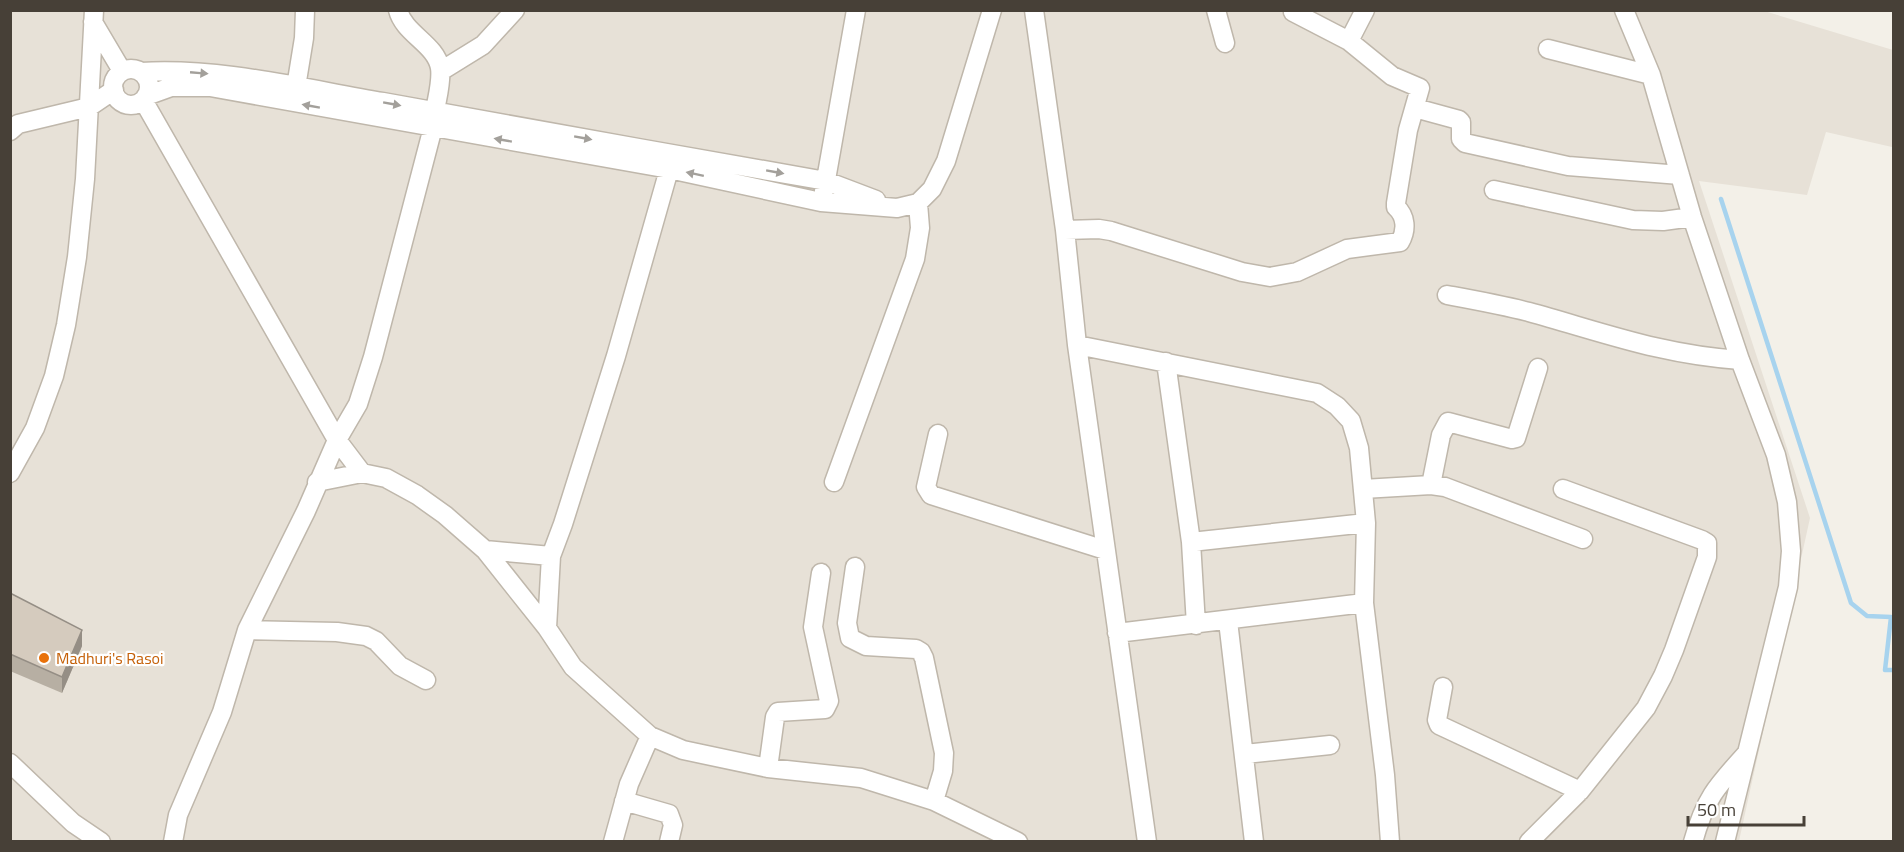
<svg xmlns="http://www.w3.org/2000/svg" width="1904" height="852" viewBox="0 0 1904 852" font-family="'Titillium Web',sans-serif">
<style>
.residential{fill:#e7e1d7}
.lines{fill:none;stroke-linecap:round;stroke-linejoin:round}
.stream{stroke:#a7d3ee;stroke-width:4.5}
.minor-casing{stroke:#bfb7ab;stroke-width:21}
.minor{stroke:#fff;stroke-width:18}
.wall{fill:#b7afa3}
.shaded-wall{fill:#958e85}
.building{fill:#d5cbbe;stroke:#958e85;stroke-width:1.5}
.oneway{fill:#a3a09b}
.food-dot{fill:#e8710a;stroke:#fff;stroke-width:2}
.labels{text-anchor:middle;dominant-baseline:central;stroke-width:4.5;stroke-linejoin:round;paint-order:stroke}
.food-label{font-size:16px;fill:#c56008;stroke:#fff;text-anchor:start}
</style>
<rect width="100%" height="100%" fill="#f3f0e8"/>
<path class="residential" d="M1761,10L1893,50L1894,143L1892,147L1826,132L1807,195L1699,181L1810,518L1739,841H11L10,11Z"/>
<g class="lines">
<path class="stream" d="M1721,199L1851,603L1867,616L1891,617L1885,670H1894"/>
<g class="minor-casing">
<path id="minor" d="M398,10C404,34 436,44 440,68C442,81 437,98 435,111
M1034,10L1065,230L1077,345L1147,842
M1216,10L1225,43
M1624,10L1651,75L1692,217L1740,360L1776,455L1787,502L1791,551L1788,587L1725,842
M93,22L122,71
M1349,41L1365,10
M1548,49L1651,75
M113 87a18 18 0 1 1 36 0a18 18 0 1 1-36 0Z
M441,71L483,45L515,10
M141,72C221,67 305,89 383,102C531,128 678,156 826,181L876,200
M296,87L304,38L305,10
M146,96L171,87H210L669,169L821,202L897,208L918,203L932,189L946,161L992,10
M143,100L337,440L362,473L386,478L417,495L445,515L485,550L547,628L573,667L650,736L683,750L768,768L861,778L934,801L1018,842
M1415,108L1459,120L1461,122V139L1465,143L1568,166L1680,175
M10,131L18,124L89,107L114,90
M1494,190L1633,220L1663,221L1692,217
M824,191L856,10
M1065,230L1099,229L1111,231L1242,272L1270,277L1297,272L1347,249L1400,242C1407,230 1406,216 1396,207V203L1408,130L1420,88L1392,76L1349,41L1293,12
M1447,295C1474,300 1502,305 1529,312C1602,332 1662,355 1740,360
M1077,345L1317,393L1337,406L1351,421L1359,448L1366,523L1364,603L1385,775L1390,842
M1166,362L1191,542L1196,625
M938,434L926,487L931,495L1105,550
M10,473L35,428L54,376L66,325L77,257L85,179L94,10
M317,482L362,473
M834,482L915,259L920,228L918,203
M1431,485L1441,435L1448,422L1512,439L1516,438L1538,368
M1363,489L1431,485L1445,487L1583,539
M1191,542L1366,523
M485,550L551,556
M855,567L847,623L850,638L866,646L916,649L921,652L924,658L944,753L943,771L934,801
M1228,621L1254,842
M547,628L551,556L563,524L616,356L672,159
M247,630L337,632L366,636L376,641L400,666L426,680
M1117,633L1364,603
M1443,687L1437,720L1439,725L1580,791
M1245,754L1330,745
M10,763L73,823L101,842
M768,768L775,717L778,712L825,709L829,701L813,627L821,573
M624,801L669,814L673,825L669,842
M173,842L178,815L222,712L247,630L306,511L337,440L358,404L373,357L437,112
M613,842L629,784L650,736
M1529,842L1580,791L1646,708L1663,676L1674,650L1707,557V543L1702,540L1563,489
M1693,842C1705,799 1716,787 1745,755"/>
</g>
<use href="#minor" class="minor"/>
</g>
<path class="wall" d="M10,593L82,646L62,693L10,671Z"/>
<path class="shaded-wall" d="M82,630V646L62,693V677Z"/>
<path class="building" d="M10,593L82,630L62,677L10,654Z"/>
<defs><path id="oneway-solid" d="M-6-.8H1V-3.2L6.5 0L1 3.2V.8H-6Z" transform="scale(1.5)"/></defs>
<g class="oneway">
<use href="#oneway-solid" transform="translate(199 73) rotate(5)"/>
<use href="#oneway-solid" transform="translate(392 104) rotate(10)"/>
<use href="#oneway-solid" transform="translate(311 106) rotate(-170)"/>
<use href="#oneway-solid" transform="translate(583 138) rotate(10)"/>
<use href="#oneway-solid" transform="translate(503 140) rotate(-170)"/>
<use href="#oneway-solid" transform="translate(775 172) rotate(10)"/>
<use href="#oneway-solid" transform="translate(695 174) rotate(-168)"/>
</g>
<circle class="food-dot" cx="44" cy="658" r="6"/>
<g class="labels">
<g class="food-label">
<text x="56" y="658">Madhuri's Rasoi</text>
</g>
</g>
<rect width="1904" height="852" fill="none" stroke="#474037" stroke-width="24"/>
<path d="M1688 816v9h116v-9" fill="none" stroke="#474037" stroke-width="3"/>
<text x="1697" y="816" font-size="18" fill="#474037" stroke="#ffffff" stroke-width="4.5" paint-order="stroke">50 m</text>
</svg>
